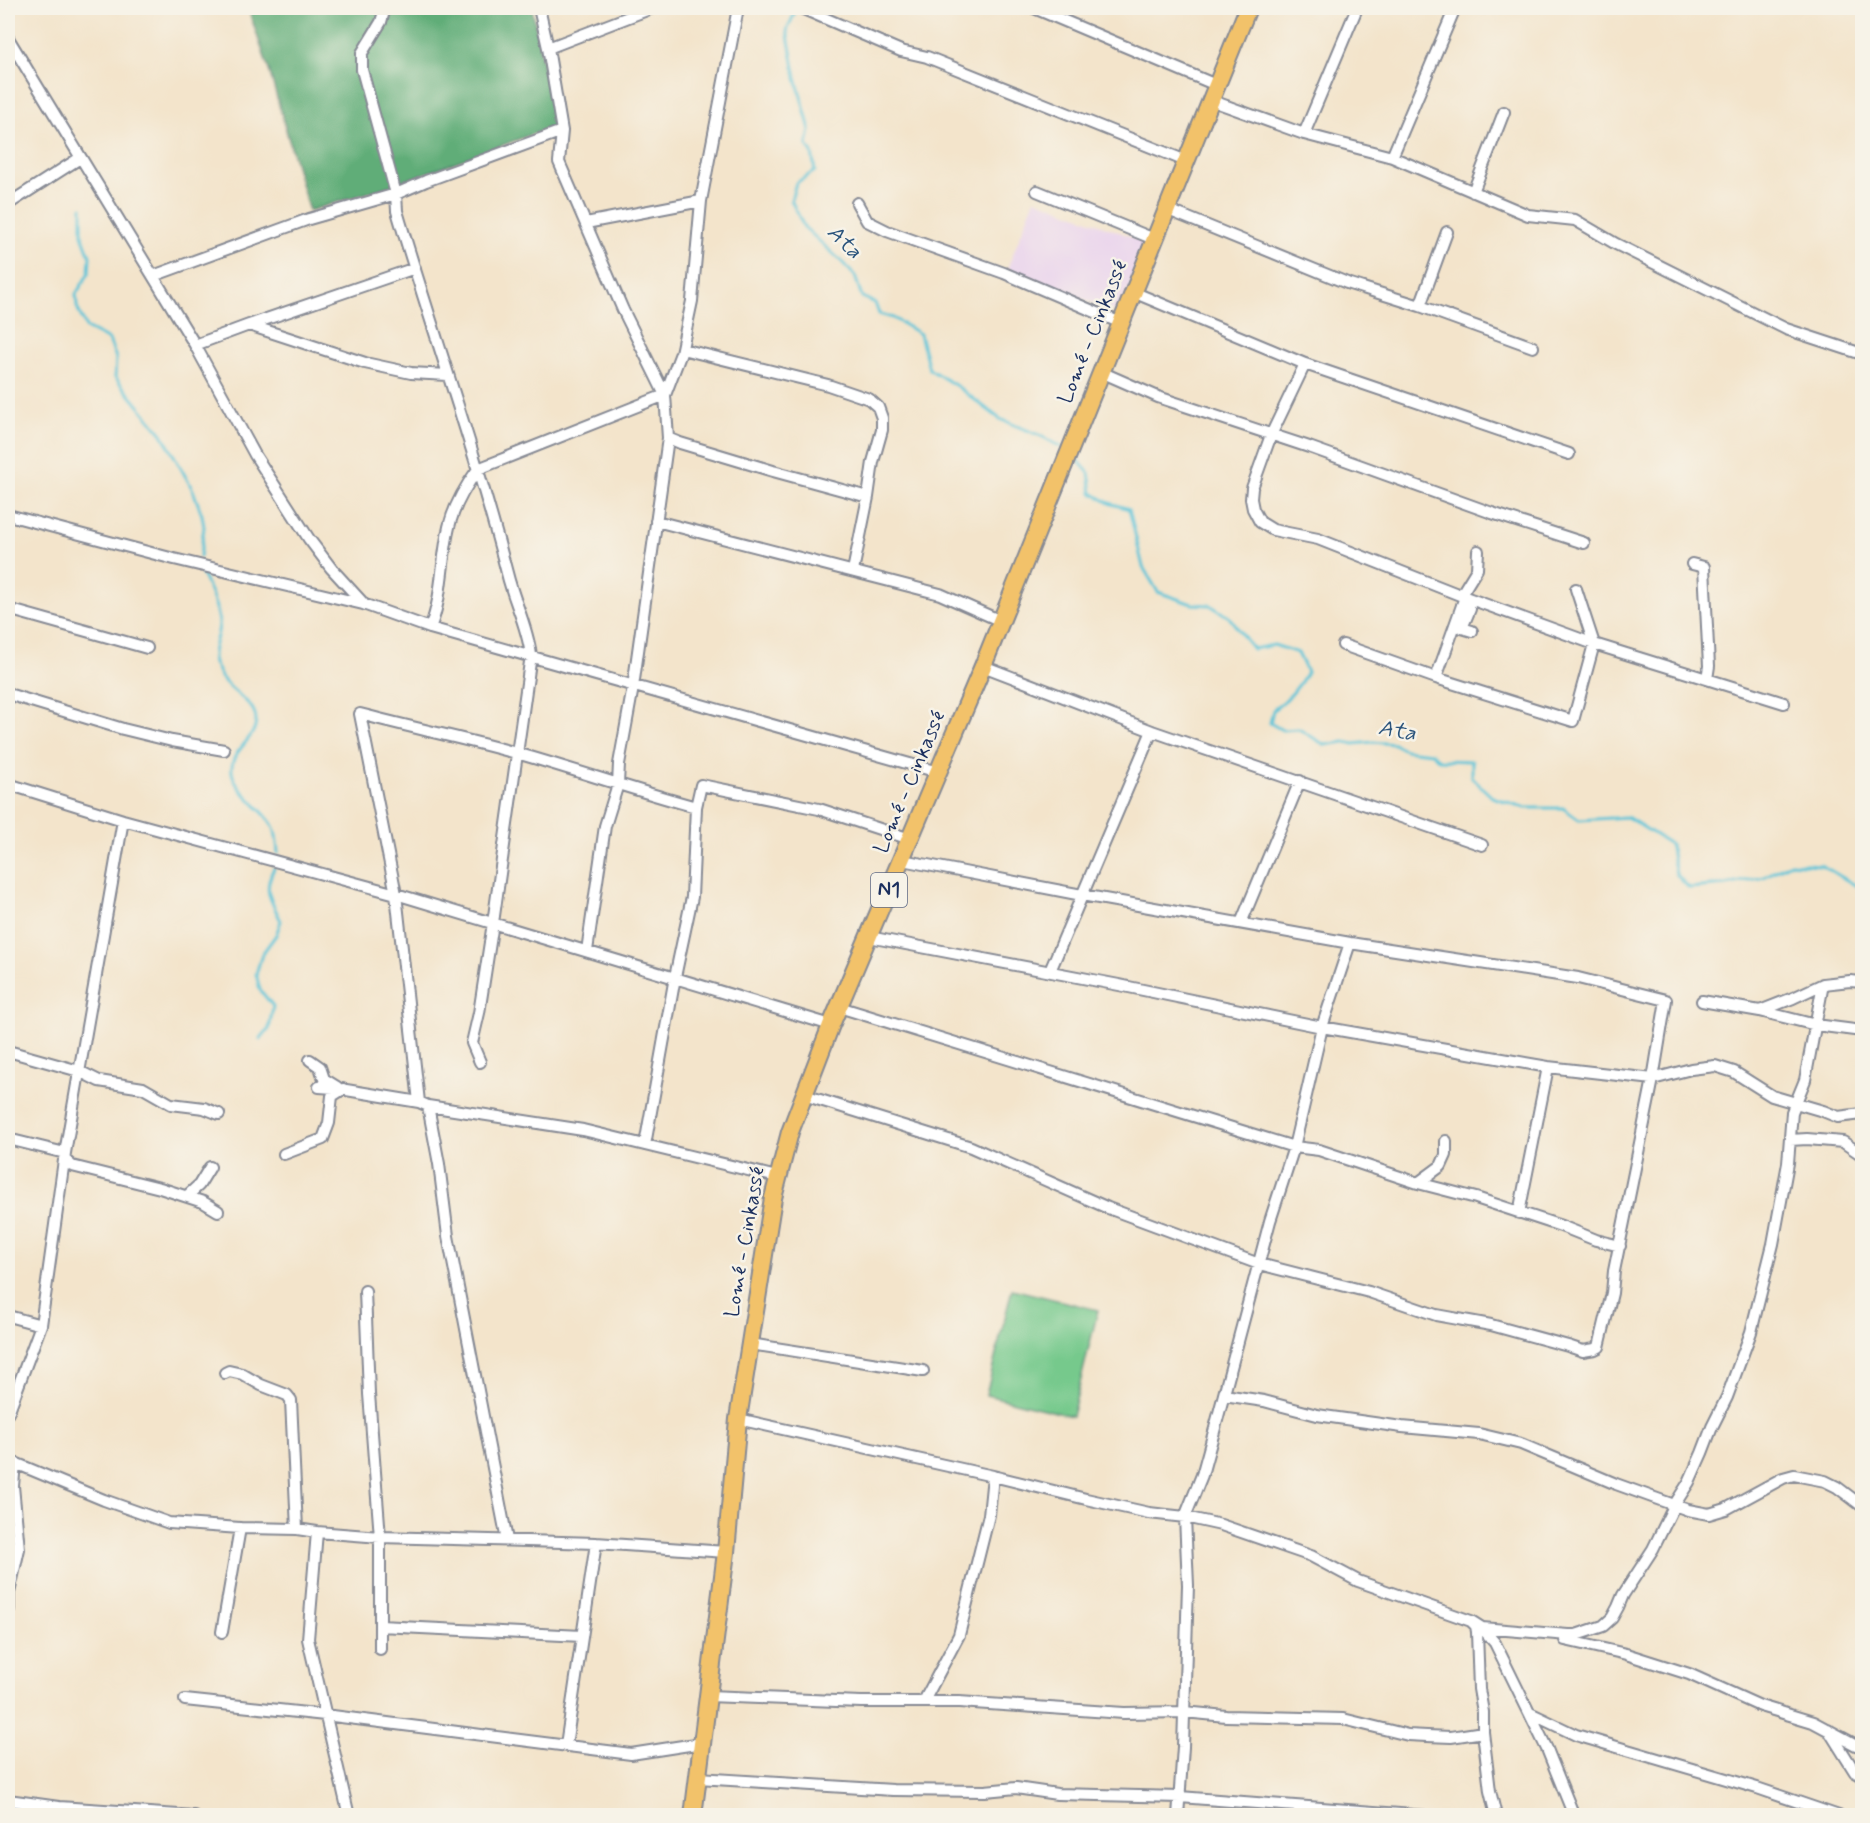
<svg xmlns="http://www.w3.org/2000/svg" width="1870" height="1823" viewBox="0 0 1870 1823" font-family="Mynerve,sans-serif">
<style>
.built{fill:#e9d2ed}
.green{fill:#76c98c;stroke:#487c75;stroke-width:1.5}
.forest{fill:#60ad78;stroke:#3e6e6b;stroke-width:1.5}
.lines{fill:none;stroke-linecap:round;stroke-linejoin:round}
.stream{stroke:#5cc4d8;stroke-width:3}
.minor-casing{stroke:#878a94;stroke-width:14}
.highway-casing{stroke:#878a94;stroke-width:20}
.minor{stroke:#fff;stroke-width:10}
.highway{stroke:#f2c26a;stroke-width:16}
.labels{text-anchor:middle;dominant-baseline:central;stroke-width:5;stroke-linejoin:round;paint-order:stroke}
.shield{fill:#f7f3e8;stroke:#5d6a87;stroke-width:1.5}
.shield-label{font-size:20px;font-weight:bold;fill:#1b2f5e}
.street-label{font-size:21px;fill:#1b2f5e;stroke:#f7f3e8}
.water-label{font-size:22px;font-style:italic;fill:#2b547c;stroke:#f7f3e8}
</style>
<rect width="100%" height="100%" fill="#f7f3e8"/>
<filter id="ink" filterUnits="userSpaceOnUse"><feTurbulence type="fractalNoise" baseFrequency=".0167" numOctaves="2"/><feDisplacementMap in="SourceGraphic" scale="12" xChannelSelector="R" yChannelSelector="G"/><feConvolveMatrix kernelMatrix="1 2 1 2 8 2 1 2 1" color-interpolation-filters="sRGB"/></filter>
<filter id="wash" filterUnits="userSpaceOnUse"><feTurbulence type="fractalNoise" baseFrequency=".008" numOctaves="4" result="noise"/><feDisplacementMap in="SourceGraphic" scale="24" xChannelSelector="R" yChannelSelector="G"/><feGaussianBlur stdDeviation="1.35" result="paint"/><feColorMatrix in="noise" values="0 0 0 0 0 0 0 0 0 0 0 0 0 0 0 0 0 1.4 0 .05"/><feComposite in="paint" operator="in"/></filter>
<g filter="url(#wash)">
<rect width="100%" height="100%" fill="#f3e4cb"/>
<path class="built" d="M1035,199L1147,243L1119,313L1007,269Z"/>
<path class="green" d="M1012,1289L1098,1310L1072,1416L986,1395Z"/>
<path class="forest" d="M248,8H532L555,126L393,185L309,211L270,73Z"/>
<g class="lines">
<path class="stream" d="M797,8L787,30L796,78L810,130L807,145L812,153L815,171L796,183L791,200L804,227L840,260L855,276L862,297L875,303L879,314L893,318L920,334L929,369L958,387L1000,419L1041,436L1061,447
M82,207V235L90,256L89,273L76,294L77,307L86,328L109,340L116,358L115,377L162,434L193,490L202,515L204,527L200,556
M1076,458L1089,473L1092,493L1109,503L1129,509L1143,567L1158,592L1192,604L1210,605L1229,617L1253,649L1274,645L1298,653L1307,672C1298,689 1288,700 1273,710L1270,723L1282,730L1299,729L1325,745L1344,742L1354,744L1373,742L1394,744L1405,750L1432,753L1439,760L1472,761V778L1492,797L1526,808H1563L1579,820L1627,817L1670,844L1676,874L1689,888L1726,885L1764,877L1790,863L1821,865L1862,889
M202,574C209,589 217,605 219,622C220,634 212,646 213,658C213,663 218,671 220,675C228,692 256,701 256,720C256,741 229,750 232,772C235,792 263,807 273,826C277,833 277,845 278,853
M260,1039L269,1029L273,1006L260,990L256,974L262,954L276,935L281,921C271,899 262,892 274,868"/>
</g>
</g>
<g filter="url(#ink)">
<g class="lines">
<g class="minor-casing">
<path id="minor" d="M539,8L548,48L562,131L559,162L623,310L665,395L668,438L633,687L619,764L618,784L605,826L587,951
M801,8L901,51L927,57L1186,161
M1034,8L1216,85
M8,38L195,345L255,455L309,539L331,568L363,603
M548,48L652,8
M1210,100L1304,134L1392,157L1528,215L1575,220L1616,244L1786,329L1862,354
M1304,134L1357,8
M1392,157L1455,8
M1037,191L1154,239
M1473,192L1504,112
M857,203L867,221L887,231L1004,273L1121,323
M8,204L80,158
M1166,209L1347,283L1420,306L1533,347
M586,223L701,201
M153,276L309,219L396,194L362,70V53L381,22L385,8
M1133,292L1305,364L1569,454
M1420,306L1447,232
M249,325L365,363L411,373L448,375
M195,345L249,325L415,268
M682,349L828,385L869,399L878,407L882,418V430L873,462L868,497L853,571
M1305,364L1271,435L1252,488L1251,499L1253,509L1260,522L1273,530L1318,539L1465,597L1594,644L1784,703
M1101,372L1158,397L1309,447L1492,513L1584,543
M668,438L680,443L773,471L868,497
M8,515L174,559L363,604L430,628L938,772
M656,521L940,594L1001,621
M1692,564L1704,567L1709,666L1707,679
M1461,595L1477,569L1478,551
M1462,605L1470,609L1462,628L1472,631
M8,609L147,648
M430,628C443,596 441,560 449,527C454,505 465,487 478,469L665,395L681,353L692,301L701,201L738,8
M1343,645L1436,678L1573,721L1594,644L1576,589
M983,666L1152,731L1482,845
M1436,678L1465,597
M8,694L123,729L172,741L224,750
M8,784L123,820L396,894L831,1025
M1241,923L1300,781
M869,937L1119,985L1322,1027L1548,1067L1653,1079L1691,1069L1715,1066L1734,1072L1772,1096L1823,1111L1838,1117L1862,1114
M1050,971L1152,731
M1702,1001L1760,1011L1816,1025L1862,1031
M839,1007L1294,1147L1319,1150L1418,1183L1476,1198L1561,1226L1596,1240L1620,1246
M1760,1011L1793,998L1823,984
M8,1051L79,1071L99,1081L143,1088L171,1104L204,1108L219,1114
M310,1060L320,1067L324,1079L337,1087
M480,1062L472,1043L479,1013L493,923L531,655C527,625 514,602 507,573C475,450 433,332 397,211L396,194L426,181L562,131
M319,1087L334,1088L419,1102L428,1106L583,1130L777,1177
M804,1095L971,1147L1108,1208L1259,1264L1369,1292L1436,1315L1491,1325L1568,1346L1583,1351L1595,1349L1599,1347L1612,1293L1614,1271L1653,1079L1666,1000L1578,978L1350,943L1082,895L902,860
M419,1102L396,894L360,714C413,728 467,739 520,754C579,771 637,791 696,807
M428,1106L439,1164L448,1236L507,1540
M8,1139L65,1153
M1790,1140L1807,1139L1843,1142L1862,1155
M645,1145L675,977L692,897L696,807L701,785L819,809L910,839
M284,1154L323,1139L329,1123L332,1096L343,1089
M64,1159L72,1166L160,1188L203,1202L218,1211
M1418,1183L1441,1166L1446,1155V1141
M187,1196L199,1185L210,1167
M1519,1213L1548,1067
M365,1291L369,1394L380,1537V1649
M8,1316L41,1325
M750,1344L923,1371
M225,1373L229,1371L242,1374L261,1385L287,1395L291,1400L297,1529
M1224,1395L1264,1401L1317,1415L1402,1427L1479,1434L1521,1444L1616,1484L1688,1510L1709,1514L1726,1509L1783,1478L1794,1475L1825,1481L1837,1487L1862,1506
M8,1413L41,1325L65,1153L123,820
M738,1419L993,1476L1086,1499L1149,1513L1185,1517L1221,1525L1311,1556L1358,1581L1471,1621L1482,1628L1495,1643L1547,1749L1574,1816
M8,1460L104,1500L169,1523L240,1528L297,1529L317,1532L380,1537L596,1543L726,1552
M317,1532L308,1639L349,1816
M9,1609V1593L19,1549L13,1486L15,1463
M1471,1621L1476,1626L1477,1632L1479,1689L1483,1712V1732L1490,1791L1496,1816
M380,1626L582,1636
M1482,1628L1568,1635H1576L1603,1626L1612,1618L1618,1607L1623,1595L1653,1549L1675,1504L1689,1482L1702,1453L1712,1427L1727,1397L1751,1332L1773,1244L1788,1163L1792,1112L1805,1080L1823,984L1850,981L1862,982
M222,1632L240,1528
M1565,1640L1626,1654L1689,1674L1760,1706L1813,1722L1856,1745L1862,1747
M708,1696L861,1702H959L1124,1713L1184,1712L1226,1716L1343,1719L1408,1735L1427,1736L1451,1737L1483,1732
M185,1700L325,1715L631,1754L702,1743
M924,1701L959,1635L989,1515L993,1476
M1530,1713L1576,1735L1757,1788L1839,1816
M1828,1729L1855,1772L1862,1776
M566,1745L596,1543
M698,1778L893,1790L985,1791L1016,1788L1057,1794L1180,1797L1426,1816
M8,1800L59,1807L194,1816
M1178,1816L1183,1747L1188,1585L1185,1517L1202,1475L1215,1428L1270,1221L1294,1147L1322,1027L1350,943"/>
</g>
<g class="highway-casing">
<path id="highway" d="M693,1816L726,1552L738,1419L773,1198L790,1132L831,1025L983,666L1248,8"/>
</g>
<use href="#minor" class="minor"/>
<use href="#highway" class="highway"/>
</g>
</g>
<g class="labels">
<rect class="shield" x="871" y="873" width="36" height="34" rx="4.5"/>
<g class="shield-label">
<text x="889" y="890">N1</text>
</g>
<g class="street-label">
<text transform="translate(1093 332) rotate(-68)">Lomé - Cinkassé</text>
<text transform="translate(910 782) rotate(-67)">Lomé - Cinkassé</text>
<text transform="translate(745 1242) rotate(-80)">Lomé - Cinkassé</text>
</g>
<g class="water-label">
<text transform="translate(844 242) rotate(44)">Ata</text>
<text transform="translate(1397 731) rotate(10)">Ata</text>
</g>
</g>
<rect width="1870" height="1823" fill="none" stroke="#f7f3e8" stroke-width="30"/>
</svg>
